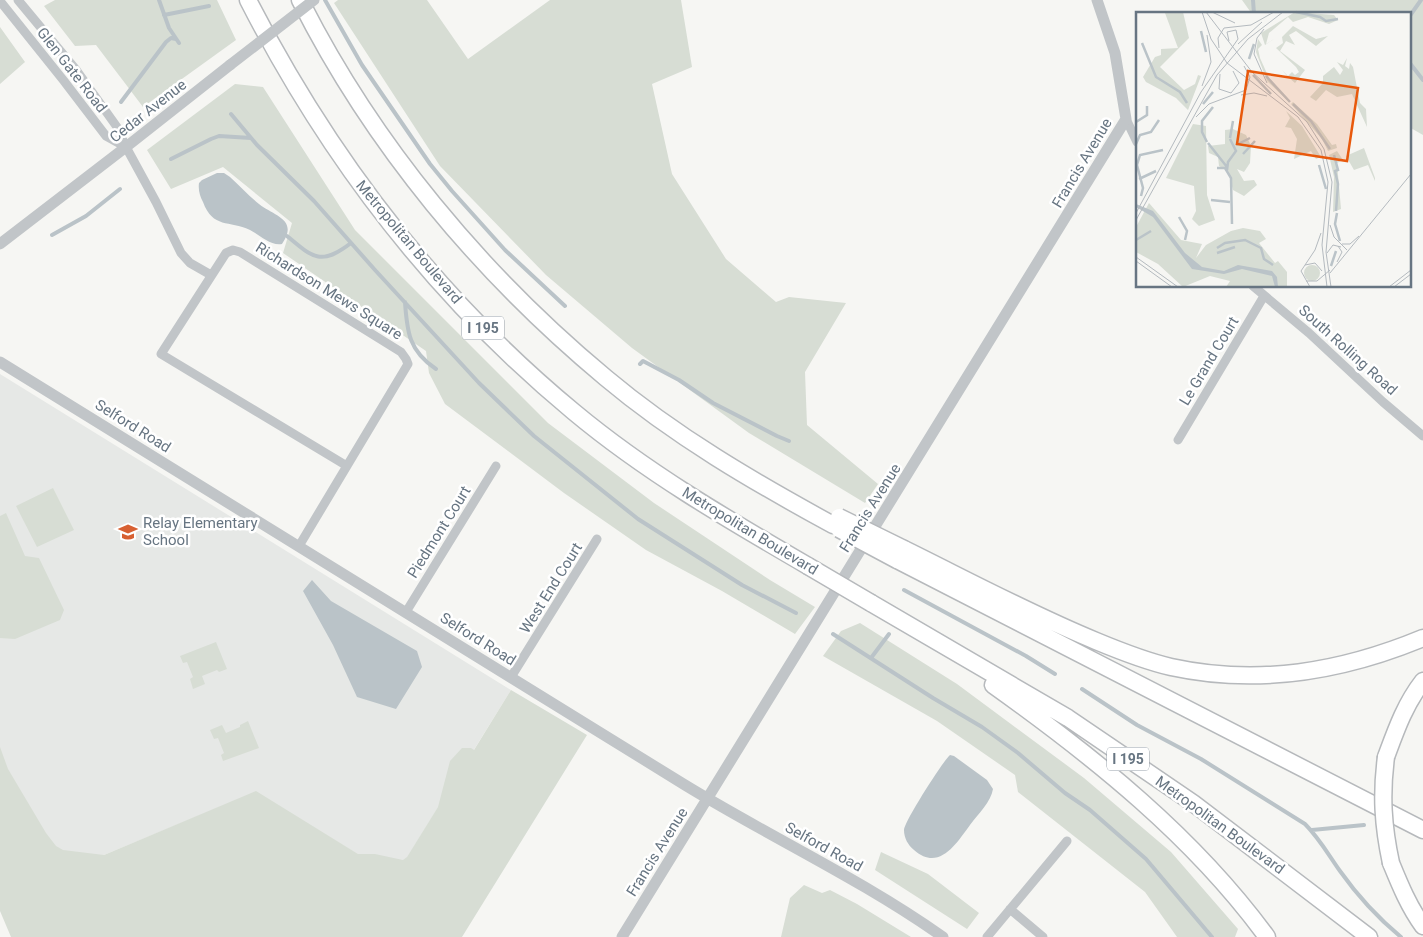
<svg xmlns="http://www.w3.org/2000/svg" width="1423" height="937" viewBox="0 0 1423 937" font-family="Roboto,sans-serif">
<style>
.built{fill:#e6e8e6}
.green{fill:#d7ddd4}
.water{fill:#bac3c8}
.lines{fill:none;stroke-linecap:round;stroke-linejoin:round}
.stream{stroke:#bac3c8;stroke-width:4}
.motorway-casing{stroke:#b6b9bc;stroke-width:19}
.minor{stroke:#c1c5c8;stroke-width:9}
.tertiary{stroke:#c1c5c8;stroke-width:11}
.motorway{stroke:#fff;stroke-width:16}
.motorway-bridge-casing{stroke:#b6b9bc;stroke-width:19;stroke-linecap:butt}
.tertiary-bridge{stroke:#c1c5c8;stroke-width:11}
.motorway-bridge{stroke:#fff;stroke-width:16}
.labels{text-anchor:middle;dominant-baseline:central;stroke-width:5;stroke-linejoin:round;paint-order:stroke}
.shield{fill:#fff;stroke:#959ea8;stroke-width:1}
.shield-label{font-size:14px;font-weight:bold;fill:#677582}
.street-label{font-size:15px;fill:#677582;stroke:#fff}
.poi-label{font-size:15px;fill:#677582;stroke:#fff;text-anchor:start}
.inset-river{fill:none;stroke:#bac3c8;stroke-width:2.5}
.inset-road{fill:none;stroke:#b4babf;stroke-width:1}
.view{fill:#e8590c;fill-opacity:0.15;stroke:#e8590c;stroke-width:2.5}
.inset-edge{fill:none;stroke:#677582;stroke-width:2.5}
</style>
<rect width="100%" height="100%" fill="#f6f6f3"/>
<path class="built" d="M0,374L511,690L395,877L256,792L0,898Z"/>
<path class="green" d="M55,0H217L236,40L143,107L96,45L75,46L44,6Z
M338,0H427L468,59L550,0H681L692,67L652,84L672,174L726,259L776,302L789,297L846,303L805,372L807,425L878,484L865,503L749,433L632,348L546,275L440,166L334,3Z
M1242,0H1423V135L1409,127V14H1252Z
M0,27L25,62L0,84Z
M235,84L263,87L355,230L548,423L654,503L770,580L815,607L795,634L722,591L646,550L564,493L445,404L429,373L426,351L283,253L292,223L223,167L171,189L147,150Z
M53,488L74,530L37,547L16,506Z
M6,513L25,556L39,558L64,610L60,620L15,639L0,638V516Z
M860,623L957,684L1084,778L1171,852L1238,929L1235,937H1177L1145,892L1018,792L1015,775L937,721L823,656L841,631Z
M216,642L227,669L219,672L217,670L202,676L205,684L193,689L190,679L193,677L187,662L183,663L180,656Z
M511,690L587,735L462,937H11L0,911V747L8,769L46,833L56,846L63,850L104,855L256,791L358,854H375L403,860L407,857L438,807L450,761L462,748H471L474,750Z
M248,721L259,748L223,761L221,755L224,753L218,738L214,739L210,730L222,725L226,733L240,727V725Z
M881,852L928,874L979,913L967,929L875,870Z
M804,885L822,893L830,890L857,904L911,937H781L790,898Z"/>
<path class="water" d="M217,173H224L230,177C240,186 249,196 259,204C274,216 299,219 282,244C270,246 260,235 250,230C229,220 213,229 203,202C200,196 198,190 199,183L202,180Z
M312,580L331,601L417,651L422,667L396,709L357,697L333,645L303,591Z
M950,755L954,756L987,780L993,789C991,802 978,814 970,825C956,844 939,872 914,850C908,845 904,838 904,830C904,822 943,761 950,755Z"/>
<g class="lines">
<path class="stream" d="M159,0L169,28L179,43
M325,0L362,65L430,164L452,191L505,250L565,306
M1253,0L1254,14
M164,15L209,6
M1409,17L1421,0
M1409,62L1423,80
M121,102L166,42L171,38L176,39
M231,114L257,145L314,201L375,270L479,383L534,436L638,519L742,585L796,613
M171,159L211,139L219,136L251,138
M52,235L86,216L120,189
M287,236C313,258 321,266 351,243
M405,302C407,332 409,351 436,369
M640,364L643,361L679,380L713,403L777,436L789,441
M904,590L1026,656L1055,674
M833,634L933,698L982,727L1018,753L1065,793L1090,810L1146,859L1212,937
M871,658L889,634
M1082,689L1137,725L1201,759L1305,824C1319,838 1328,854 1340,871C1357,895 1378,918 1401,937
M1312,830L1364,825"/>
<g class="motorway-casing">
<path id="motorway" d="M248,0C330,160 435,297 574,412C646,472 727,519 808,566
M300,0C373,145 481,274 606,378C675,436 754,482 833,525
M904,549C967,580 1030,614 1096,641C1120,651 1145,661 1171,667C1258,686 1341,672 1423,638
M897,560L1423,830
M871,603L1068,718L1193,803L1369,937
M993,685C1094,757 1194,837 1267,937
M1386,757C1396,730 1405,704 1423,681
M1391,863C1400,885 1409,907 1423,926"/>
</g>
<path class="minor" d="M18,0L77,71L117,127L126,147L156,202L181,253L190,263L211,275
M0,1L64,81L106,136L126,147
M1126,119L1137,142
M1253,286L1309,333L1383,402L1423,436
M1178,440L1264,296
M299,546L408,364L406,359L401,352L240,252L233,250L226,253L161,354L347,466
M406,612L496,466
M511,677L597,539
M1010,909L1043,937
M987,937L1067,841"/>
<path class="tertiary" d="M0,244L126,147L230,65
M0,362C228,503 457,643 685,785C770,837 861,879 943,937
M622,937L1126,119L1115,53L1097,0"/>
<use href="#motorway" class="motorway"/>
<g class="motorway-bridge-casing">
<path id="motorway-bridge" d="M839,517L904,549
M839,529L897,560
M808,566L871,603
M1386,757C1381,795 1383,826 1391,863"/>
</g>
<path class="tertiary-bridge" d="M230,65L314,0"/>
<use href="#motorway-bridge" class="motorway-bridge"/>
</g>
<defs>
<g id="school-bare" transform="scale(1.5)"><path d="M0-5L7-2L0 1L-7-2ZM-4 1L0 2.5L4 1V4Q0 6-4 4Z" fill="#d76032" stroke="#fff" stroke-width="2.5" paint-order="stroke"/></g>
</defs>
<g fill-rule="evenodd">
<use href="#school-bare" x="128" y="532"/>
</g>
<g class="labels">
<g class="shield">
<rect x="462" y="316.5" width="42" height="23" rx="4"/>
<rect x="1107" y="747.5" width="42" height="23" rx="4"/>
</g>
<g class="shield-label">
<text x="483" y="328">I 195</text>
<text x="1128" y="759">I 195</text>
</g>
<g class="street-label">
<text transform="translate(72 70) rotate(52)">Glen Gate Road</text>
<text transform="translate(148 111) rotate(-38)">Cedar Avenue</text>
<text transform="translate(1082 163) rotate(-59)">Francis Avenue</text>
<text transform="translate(409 242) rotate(50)">Metropolitan Boulevard</text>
<text transform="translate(329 291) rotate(32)">Richardson Mews Square</text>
<text transform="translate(1348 350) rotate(42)">South Rolling Road</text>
<text transform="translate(1209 361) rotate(-59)">Le Grand Court</text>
<text transform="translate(133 426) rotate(32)">Selford Road</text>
<text transform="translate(870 508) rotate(-58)">Francis Avenue</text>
<text transform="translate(750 531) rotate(31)">Metropolitan Boulevard</text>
<text transform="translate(439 532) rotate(-58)">Piedmont Court</text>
<text transform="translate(551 588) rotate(-58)">West End Court</text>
<text transform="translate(478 639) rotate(32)">Selford Road</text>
<text transform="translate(1220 825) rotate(36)">Metropolitan Boulevard</text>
<text transform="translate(824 847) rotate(29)">Selford Road</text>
<text transform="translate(657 852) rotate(-58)">Francis Avenue</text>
</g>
<g class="poi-label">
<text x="143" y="523">Relay Elementary<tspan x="143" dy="17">School</tspan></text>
</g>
</g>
<g transform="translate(1136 12)">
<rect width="275" height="275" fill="#f6f6f3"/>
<path d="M47,0L53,26L24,55L48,78L59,72L62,63L65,64L52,98L40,86L10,70L7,65L19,45L25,43V37L42,36L29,1ZM159,0L198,3L202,8L193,12L172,5L157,10L152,5L133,21L130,32L138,27L129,33L125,21ZM157,14L180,27L192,24L180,34L160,19L153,23L159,33L150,29L144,39L169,58L159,71L152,65L146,58L152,64L156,60L159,63L163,60L160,55L140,36L147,31L146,25ZM122,27L126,33L122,37L124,46L133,66L153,90L131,69L120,40ZM211,46L209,54L213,57L214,51L217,55L224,91L230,97L231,115L216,82L201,85L190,78L180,89L174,85L187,71V64L198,55L204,63L207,58L201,50L207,53ZM157,90L181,112L196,133L200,132L201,136L192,139L186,127L155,92ZM150,99L166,114L185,145L180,147L175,139L158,147L161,127L155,116L149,115L154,106ZM57,112L70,114L71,183L79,208L63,214L56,207L60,199L58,174L30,166ZM97,117L110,123L115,134L114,151L108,160L101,157L108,169L118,168L121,173L108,184L97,178L92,159L83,154L82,145L73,141L72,134L89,132V118ZM228,136L239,166V169L232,153L218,158L210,144ZM201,139L207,148L201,151L205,197L197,200L198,165L193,143ZM13,191L45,228L66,232L60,246L70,233L95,219L107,216L124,219L130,227L123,231L139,251L142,249L151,260V275H90L94,269L74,264L47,275L22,252L0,240V215ZM168 261a8 8 0 1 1 16 0a8 8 0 1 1-16 0Z" fill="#d7ddd4"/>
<path d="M0,192L17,199L49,241L66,255L88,259L102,253L136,259L141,265L142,275H139L136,264L106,257L88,262L56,257L17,205L0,195Z" fill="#bac3c8"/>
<path class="inset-river" d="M160,0L184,5L190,9L202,7M65,19L70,40M6,31L20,65L44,80L51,91M113,47L118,32M117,63L135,82M130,64L154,90M67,92L77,80M157,92L175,109L194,137M0,110L11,103V94M94,126L97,109M71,130L66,120V109L77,95M72,131L91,155M0,132L4,123L15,120L23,108M100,133L114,126M107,142L119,129M198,143L202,158L199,159L202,172L200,199M183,153L190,177M81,156H89L95,166L96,212M91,158L92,150L100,139L94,127M3,167L20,159M5,184L7,176L1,153L4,143L27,138M75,188L94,190M201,201L199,212L204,229M43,205L51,219L49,228M0,228L15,219M81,236L89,231L109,228L125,236L128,247L137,253M81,241L99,235M195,254L200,239"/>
<path class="inset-road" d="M66,0L75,27L91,51L162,105L185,138L192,170L186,233L191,275M70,0L116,60L171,110L188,137L196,170L190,240L195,275M76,0L99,11M128,17L121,26L118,42L131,71M102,32L126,10M83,36L82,26L88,16L115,13L138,0M84,62L83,77L95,81L103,71L97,59M66,74L75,50L71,23M105,83L118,81L131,84M60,105L73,92L110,78L114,65L108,54M0,201L65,80L102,27L100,18L91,20L93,29M0,208L81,63L112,27L147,0M194,213L198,225L211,238M206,232H214L223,224M191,241L197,233L205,235M0,245L42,275M0,249L36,275M201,250L206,240L202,234M169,253L179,251L186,259M194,261L275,162M170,269H181L194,258M174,275L165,259L179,238L185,221M253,275L275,258M258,275L275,262"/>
<path class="view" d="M112,59L222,76L211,149L101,132Z"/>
<rect width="275" height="275" class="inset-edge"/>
</g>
</svg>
